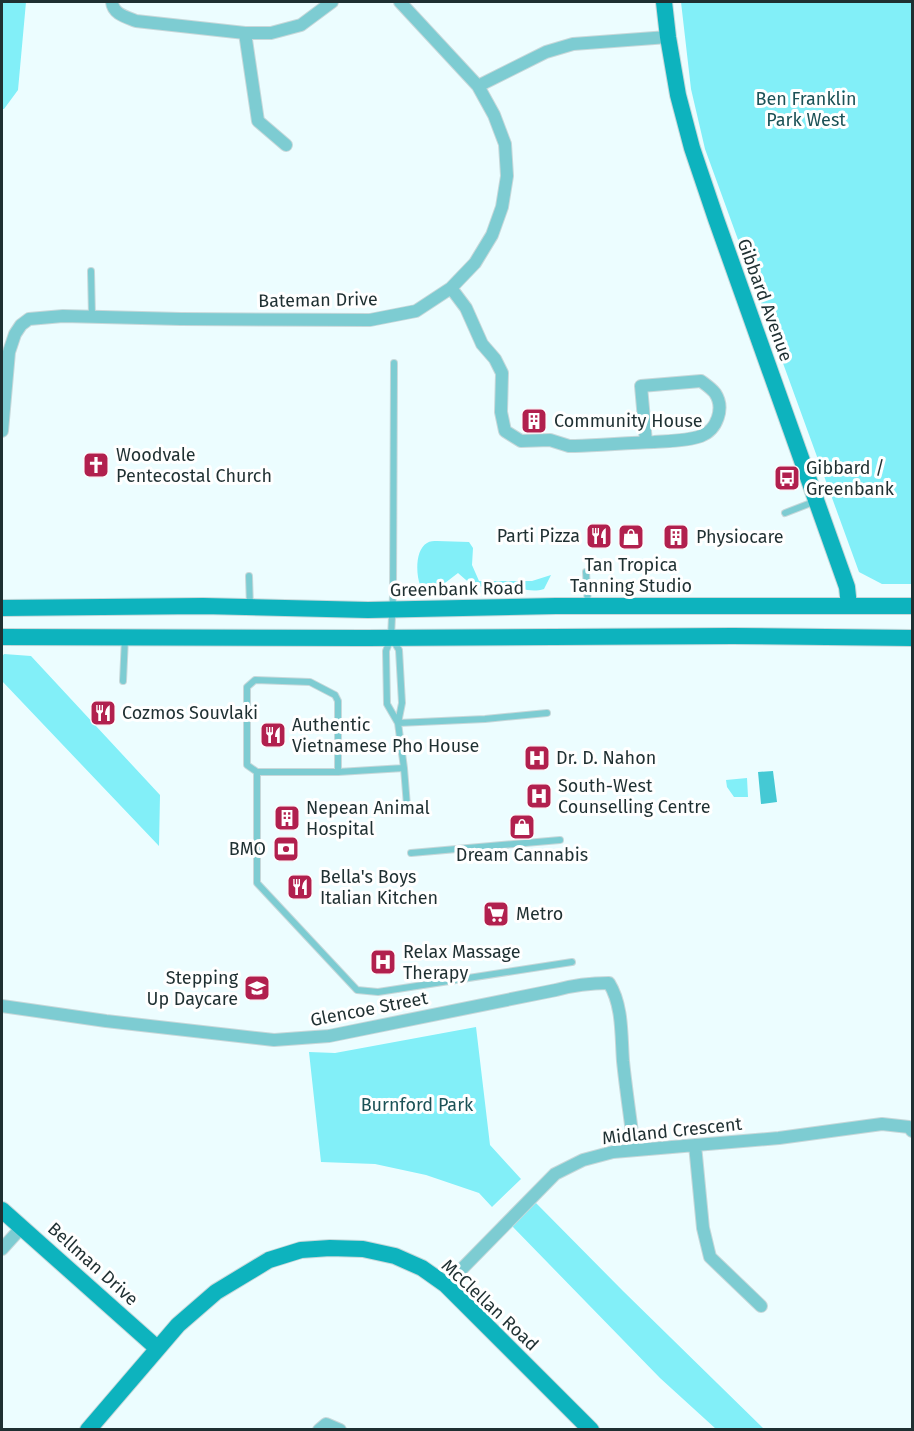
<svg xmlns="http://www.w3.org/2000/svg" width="914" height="1431" viewBox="0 0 914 1431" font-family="'Fira Sans',sans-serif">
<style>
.green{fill:#82eff8}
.water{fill:#45c9d4}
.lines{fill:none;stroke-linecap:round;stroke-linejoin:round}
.lane-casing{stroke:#c7d8da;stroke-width:8}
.street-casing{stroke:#c7d8da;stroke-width:14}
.secondary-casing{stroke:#c7d8da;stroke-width:18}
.lane{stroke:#7dccd2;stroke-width:6}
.street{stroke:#7dccd2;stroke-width:12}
.secondary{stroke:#0db3be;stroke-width:16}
.labels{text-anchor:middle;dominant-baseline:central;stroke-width:6;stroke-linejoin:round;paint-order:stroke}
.park-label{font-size:18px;fill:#1b5257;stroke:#fff}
.street-label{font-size:18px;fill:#1f3032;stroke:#fff}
.poi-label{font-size:18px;fill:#1f3032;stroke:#fff;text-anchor:start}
</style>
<rect width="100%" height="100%" fill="#ecfdff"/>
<path class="green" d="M2,2H26L18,90L4,109H2Z
M681,2H912V584H882L859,572L705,149L691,89Z
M437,541L469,542L473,548L472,565L479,581H532L551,575L544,589C529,594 517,586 502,584C494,583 486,588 478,586C470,585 464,578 458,573L445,583L429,589L420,585C416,574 415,550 427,543C430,541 434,541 437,541Z
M4,654L31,656L160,795L159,846L2,681V657Z
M747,778L748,797H734L727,787L726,780Z
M476,1027L490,1145L521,1179L494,1205L492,1207L479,1193L426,1175L375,1164L321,1162L309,1052L335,1053Z
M535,1202L623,1291L764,1429H716L660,1378L512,1226Z"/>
<path class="water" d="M773,771L777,802L761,804L758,772Z"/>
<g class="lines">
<g class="lane-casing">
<path id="lane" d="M91,271L92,317
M394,363L393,596L391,637L386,651L387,704L398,723L404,768L407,806
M785,513L816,501
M586,572L588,606
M249,576L250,607
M393,640L399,650L402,703L398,723
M123,681L125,638
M398,723L485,719L547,713
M257,772V883L357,990L378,992L572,962
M338,772V701L335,695L310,682L255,680L247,687V765L257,772H338L404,768
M411,853L560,840"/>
</g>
<g class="street-casing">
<path id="street" d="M112,2C113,14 126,17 136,21L245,33H271L301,25L332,2
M245,33L258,121L286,145
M478,86L546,52L573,44L668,37
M451,288L466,308L482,344L495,359L502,373L501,412L505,431L521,441L550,440L569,446H575C601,445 628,443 654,442C669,441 687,441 701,436C717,430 725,408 715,393C711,388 705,384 701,381L641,386L646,442
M2,431L9,352L15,334L21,325L29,319L63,316L181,319L370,320L416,311L451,288L475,263L492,235L502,207L507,176L505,144L494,115L478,86L400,2
M2,1006L106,1021L274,1040L329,1036L556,990C574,985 590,983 609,983C623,1006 621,1035 623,1061C626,1091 631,1121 634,1150
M695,1145L703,1228L710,1257L761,1306
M2,1249L21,1228
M446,1285L555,1174L583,1160L613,1152L779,1138L882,1124L909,1127L912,1131
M319,1430L326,1424L340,1430"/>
</g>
<g class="secondary-casing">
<path id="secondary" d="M664,2L668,37L678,95L692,148L716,219L847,587L849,606
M2,608L203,606L368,610L556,606H912
M2,637L366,638L733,636L912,638
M2,1210L157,1348
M88,1430L178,1325L216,1292L269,1260L301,1250L330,1248L363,1249L395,1256L422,1268L446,1285L591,1430"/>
</g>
<use href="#lane" class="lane"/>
<use href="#street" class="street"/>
<use href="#secondary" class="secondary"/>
</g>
<defs>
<g id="building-square" transform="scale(1.35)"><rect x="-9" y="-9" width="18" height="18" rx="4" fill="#b1204e" stroke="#fff"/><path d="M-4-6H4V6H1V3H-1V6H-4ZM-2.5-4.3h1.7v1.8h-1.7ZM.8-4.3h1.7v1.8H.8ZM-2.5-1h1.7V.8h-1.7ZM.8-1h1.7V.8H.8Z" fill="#fff"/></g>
<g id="church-square" transform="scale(1.35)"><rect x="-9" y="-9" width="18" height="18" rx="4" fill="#b1204e" stroke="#fff"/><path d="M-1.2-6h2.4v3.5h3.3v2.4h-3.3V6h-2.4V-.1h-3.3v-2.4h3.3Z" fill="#fff"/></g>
<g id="bus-square" transform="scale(1.35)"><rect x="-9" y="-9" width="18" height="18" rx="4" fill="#b1204e" stroke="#fff"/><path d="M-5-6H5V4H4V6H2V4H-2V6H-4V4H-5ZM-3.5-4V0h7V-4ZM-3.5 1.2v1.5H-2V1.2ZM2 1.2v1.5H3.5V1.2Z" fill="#fff"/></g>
<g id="restaurant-square" transform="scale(1.35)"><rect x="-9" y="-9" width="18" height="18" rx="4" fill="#b1204e" stroke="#fff"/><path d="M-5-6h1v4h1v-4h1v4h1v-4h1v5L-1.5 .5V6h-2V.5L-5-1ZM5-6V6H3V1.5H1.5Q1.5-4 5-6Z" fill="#fff"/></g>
<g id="shop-square" transform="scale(1.35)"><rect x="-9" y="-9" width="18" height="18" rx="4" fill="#b1204e" stroke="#fff"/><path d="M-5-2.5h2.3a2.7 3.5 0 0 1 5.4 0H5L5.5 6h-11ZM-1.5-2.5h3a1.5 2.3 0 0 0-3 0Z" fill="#fff"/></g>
<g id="hospital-square" transform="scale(1.35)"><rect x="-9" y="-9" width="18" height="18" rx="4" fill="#b1204e" stroke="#fff"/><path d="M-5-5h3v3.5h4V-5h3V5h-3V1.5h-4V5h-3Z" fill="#fff"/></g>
<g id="bank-square" transform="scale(1.35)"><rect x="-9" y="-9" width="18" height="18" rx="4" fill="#b1204e" stroke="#fff"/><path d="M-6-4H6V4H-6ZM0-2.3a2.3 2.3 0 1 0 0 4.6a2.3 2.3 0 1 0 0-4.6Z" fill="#fff"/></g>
<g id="supermarket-square" transform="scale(1.35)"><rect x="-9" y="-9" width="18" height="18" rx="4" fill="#b1204e" stroke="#fff"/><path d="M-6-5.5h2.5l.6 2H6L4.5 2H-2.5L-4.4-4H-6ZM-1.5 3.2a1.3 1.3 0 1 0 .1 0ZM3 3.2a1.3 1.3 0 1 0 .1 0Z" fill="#fff"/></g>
<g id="school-square" transform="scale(1.35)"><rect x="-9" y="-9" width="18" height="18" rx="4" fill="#b1204e" stroke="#fff"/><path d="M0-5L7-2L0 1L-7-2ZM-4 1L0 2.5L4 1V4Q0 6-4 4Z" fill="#fff"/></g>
</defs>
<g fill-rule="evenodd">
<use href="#building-square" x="534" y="421"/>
<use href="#church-square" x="96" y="465"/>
<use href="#bus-square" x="787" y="478"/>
<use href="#restaurant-square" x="599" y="536"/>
<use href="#shop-square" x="631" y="537"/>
<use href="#building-square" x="676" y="537"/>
<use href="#restaurant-square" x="103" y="713"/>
<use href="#restaurant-square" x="273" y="735"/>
<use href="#hospital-square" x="537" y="758"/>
<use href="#hospital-square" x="539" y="796"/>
<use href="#building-square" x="287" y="818"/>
<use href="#shop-square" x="522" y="827"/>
<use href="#bank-square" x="286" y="849"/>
<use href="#restaurant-square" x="300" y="887"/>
<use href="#supermarket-square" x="496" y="914"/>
<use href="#hospital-square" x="383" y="962"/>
<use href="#school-square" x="257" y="988"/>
</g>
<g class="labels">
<g class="park-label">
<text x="806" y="99">Ben Franklin<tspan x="806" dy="21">Park West</tspan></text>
<text x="417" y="1105">Burnford Park</text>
</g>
<g class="street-label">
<text transform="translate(318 300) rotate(-1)">Bateman Drive</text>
<text transform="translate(765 300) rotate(70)">Gibbard Avenue</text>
<text transform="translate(457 589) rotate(-1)">Greenbank Road</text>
<text transform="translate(369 1009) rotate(-11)">Glencoe Street</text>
<text transform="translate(672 1131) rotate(-6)">Midland Crescent</text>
<text transform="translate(93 1264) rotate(42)">Bellman Drive</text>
<text transform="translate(490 1305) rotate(43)">McClellan Road</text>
</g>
<g class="poi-label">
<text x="554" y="421">Community House</text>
<text x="116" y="455">Woodvale<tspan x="116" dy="21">Pentecostal Church</tspan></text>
<text x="806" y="468">Gibbard /<tspan x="806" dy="21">Greenbank</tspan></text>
<text x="580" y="536" text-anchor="end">Parti Pizza</text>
<text x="696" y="537">Physiocare</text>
<text x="631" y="565" text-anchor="middle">Tan Tropica<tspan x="631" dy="21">Tanning Studio</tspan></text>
<text x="122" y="713">Cozmos Souvlaki</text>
<text x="292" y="725">Authentic<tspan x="292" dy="21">Vietnamese Pho House</tspan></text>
<text x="556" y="758">Dr. D. Nahon</text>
<text x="558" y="786">South-West<tspan x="558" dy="21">Counselling Centre</tspan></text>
<text x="306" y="808">Nepean Animal<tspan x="306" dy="21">Hospital</tspan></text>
<text x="266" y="849" text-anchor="end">BMO</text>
<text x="522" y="855" text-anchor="middle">Dream Cannabis</text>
<text x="320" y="877">Bella's Boys<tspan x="320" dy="21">Italian Kitchen</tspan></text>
<text x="516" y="914">Metro</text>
<text x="403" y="952">Relax Massage<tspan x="403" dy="21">Therapy</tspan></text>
<text x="238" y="978" text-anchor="end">Stepping<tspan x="238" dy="21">Up Daycare</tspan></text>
</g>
</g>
<rect width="914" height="1431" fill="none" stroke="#1f3032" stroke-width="6"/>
</svg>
